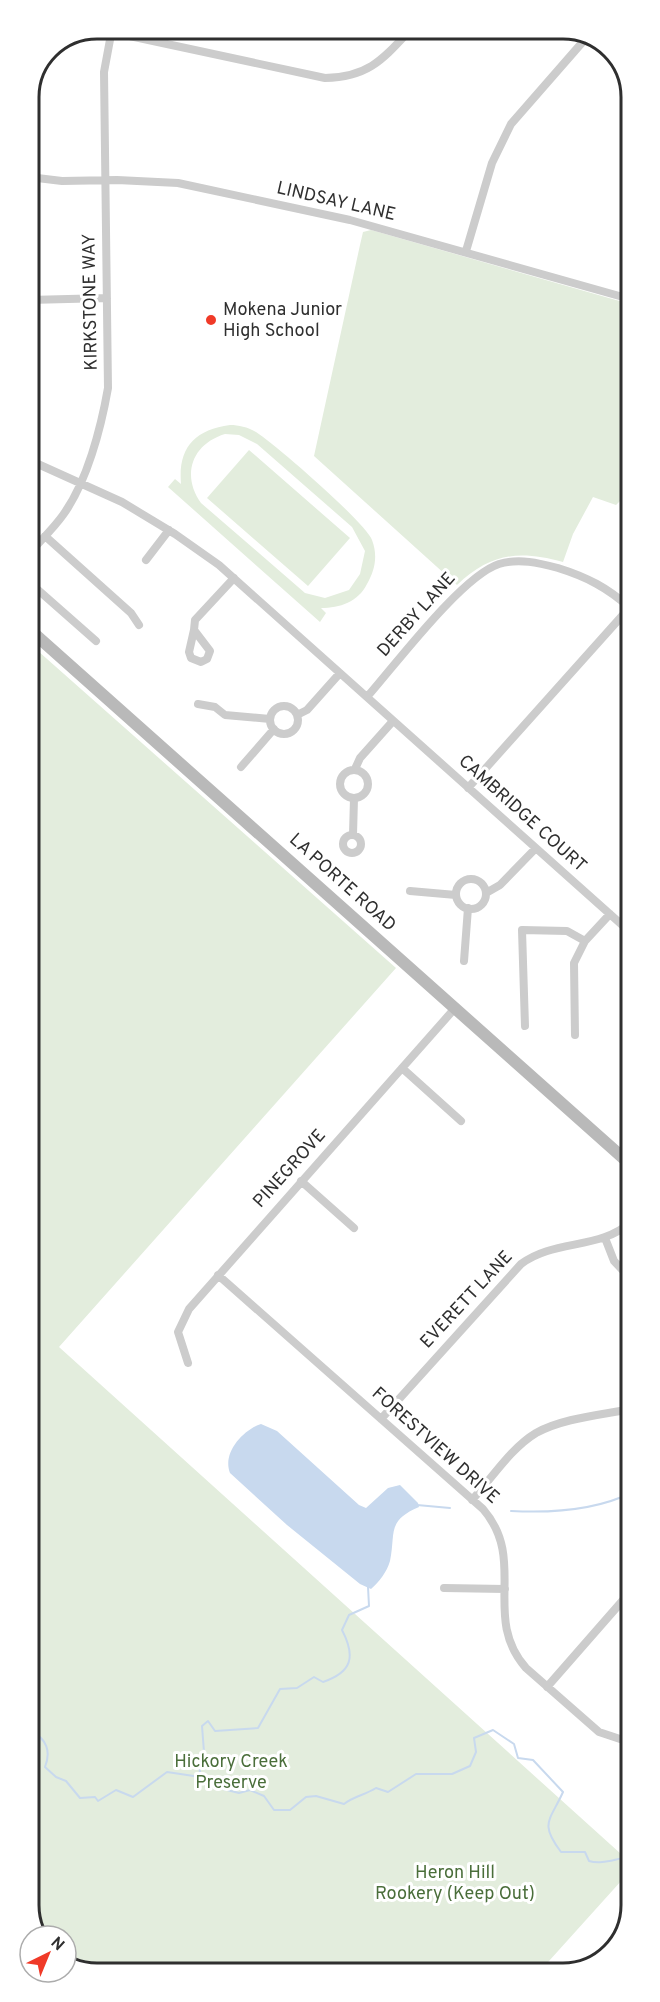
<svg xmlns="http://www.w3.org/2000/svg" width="660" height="2002" viewBox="0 0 660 2002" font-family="Overpass,sans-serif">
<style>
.green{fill:#e3eddd;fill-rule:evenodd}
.water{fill:#c8d9ee}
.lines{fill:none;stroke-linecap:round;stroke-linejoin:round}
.stream{stroke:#c8d9ee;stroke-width:2}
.street{stroke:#ccc;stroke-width:8}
.secondary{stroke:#b9b9b9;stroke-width:12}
.poi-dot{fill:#f03a28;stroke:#fff;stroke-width:2}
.labels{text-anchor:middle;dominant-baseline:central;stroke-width:6;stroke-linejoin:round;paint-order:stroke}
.street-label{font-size:18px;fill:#2f2f2f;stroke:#fff}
.poi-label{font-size:18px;fill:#2f2f2f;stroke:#fff;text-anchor:start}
.park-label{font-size:18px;fill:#4a6e3a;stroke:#fff}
.rim{fill:none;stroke:#2f2f2f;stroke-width:3}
</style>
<rect width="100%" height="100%" fill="#fff"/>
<path class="green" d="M371,230L630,304V491L616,505L593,497L573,534L563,562C519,550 491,553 457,585L314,456L360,245L363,232Z
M230,425C239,425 247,427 256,432C275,444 366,523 372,540C378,556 375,570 367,584C358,602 340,608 321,608L326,613L320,622L168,487L175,479L181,484C178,448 194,430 230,425ZM225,434L239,435L257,444L352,527L365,551L360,574L349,590L325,598L305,593L201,503C181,475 192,444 225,434Z
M249,450L350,538L308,586L207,498Z
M29,643L396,968L59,1347L631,1863V1870L540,1971L92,1973L66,1962V1936H39L31,1922Z"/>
<path class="water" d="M261,1424L277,1431L359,1505L366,1508L388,1488L400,1485L418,1503L419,1507C386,1521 396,1533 390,1561C387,1572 379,1582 371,1589L360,1584L287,1525L230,1473C222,1453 243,1430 261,1424Z"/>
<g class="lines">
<path class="stream" d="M417,1505L450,1508
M511,1511C549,1513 596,1510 631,1493
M368,1587L369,1606L349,1615L342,1630C356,1657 352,1672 323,1682L314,1677L297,1688L280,1689L258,1728L215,1731L208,1721L202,1726L204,1752L198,1758L200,1772L223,1789L239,1793L250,1790L264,1796L274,1810H290L306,1797L316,1796L344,1804C354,1796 365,1795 376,1788L388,1792L416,1774H452L470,1766L476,1752L474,1738L493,1730L514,1744L518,1758L533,1760L563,1792C550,1821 539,1823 561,1852H585L589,1861C603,1865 616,1858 631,1857
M31,1732C47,1738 51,1752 45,1767L56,1777L66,1781L80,1798L95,1797L98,1801L116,1790L133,1797L167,1772L207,1778"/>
<path class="street" d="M97,29L325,78C369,77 383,59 411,29
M29,177L62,181L117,180L178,183L350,220L630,299
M466,251L492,163L511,124L587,37
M29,300L107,298
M29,460L122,502L175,534L219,565L630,932
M45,536L131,613L139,625
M29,554C40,541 53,529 63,515C87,482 101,428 108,388L104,72L112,29
M146,560L169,530
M29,582L96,641
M194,630L189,652L191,658L201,662L207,659L210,651L194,630L195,620L234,578
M367,697C396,664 462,576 499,564C519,558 539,563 558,568C587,577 608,588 630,608
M198,704L215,707L225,715L270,719
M270 720a14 14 0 1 1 28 0a14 14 0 1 1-28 0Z
M297,715L307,710L340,673
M241,767L274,729
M355,769L360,758L393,721
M340 784a14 14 0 1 1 28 0a14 14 0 1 1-28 0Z
M468,788L630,607
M343 844a9 9 0 1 1 18 0a9 9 0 1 1-18 0Z
M353,835L354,798
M456 894a15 15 0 1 1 30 0a15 15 0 1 1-30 0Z
M410,891L456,895
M486,893L500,885L536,848
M464,961L468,908
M525,1026L522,930L567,931L585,941
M575,1035L574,963L585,941L610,914
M402,1068L461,1121
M301,1181L354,1228
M605,1238L614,1261L631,1279
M218,1275L483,1509C528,1561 481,1617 526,1668L599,1732L620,1739L631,1736
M188,1363L178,1332L189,1309L456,1007
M381,1419L521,1264C554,1239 600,1250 631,1222
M472,1500C492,1478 511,1448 536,1433C563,1418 601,1415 631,1409
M444,1588L505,1589
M547,1687L631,1591"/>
<path class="secondary" d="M29,629L631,1165"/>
</g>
<circle class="poi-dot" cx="211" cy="320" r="6"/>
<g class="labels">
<g class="street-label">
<text transform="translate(336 202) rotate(13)">LINDSAY LANE</text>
<text transform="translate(91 302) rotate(-91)">KIRKSTONE WAY</text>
<text transform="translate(417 615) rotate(-48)">DERBY LANE</text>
<text transform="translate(522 814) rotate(42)">CAMBRIDGE COURT</text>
<text transform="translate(342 883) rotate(42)">LA PORTE ROAD</text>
<text transform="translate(290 1169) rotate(-48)">PINEGROVE</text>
<text transform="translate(467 1300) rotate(-47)">EVERETT LANE</text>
<text transform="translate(435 1446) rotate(42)">FORESTVIEW DRIVE</text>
</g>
<g class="poi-label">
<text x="223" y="310">Mokena Junior<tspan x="223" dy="21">High School</tspan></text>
</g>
<g class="park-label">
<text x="231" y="1762">Hickory Creek<tspan x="231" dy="21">Preserve</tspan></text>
<text x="455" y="1873">Heron Hill<tspan x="455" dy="21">Rookery (Keep Out)</tspan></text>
</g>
</g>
<path d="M0 0H660V2002H0ZM97 39H563A58 58 0 0 1 621 97V1905A58 58 0 0 1 563 1963H97A58 58 0 0 1 39 1905V97A58 58 0 0 1 97 39Z" fill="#fff" fill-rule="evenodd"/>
<path class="rim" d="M97 39H563A58 58 0 0 1 621 97V1905A58 58 0 0 1 563 1963H97A58 58 0 0 1 39 1905V97A58 58 0 0 1 97 39Z"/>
<g transform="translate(48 1954) rotate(43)"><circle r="28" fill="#ffffff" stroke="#acacac" stroke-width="1.5"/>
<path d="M0-4.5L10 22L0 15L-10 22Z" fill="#f03a28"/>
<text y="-9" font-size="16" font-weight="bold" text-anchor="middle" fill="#2f2f2f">N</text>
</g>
</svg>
